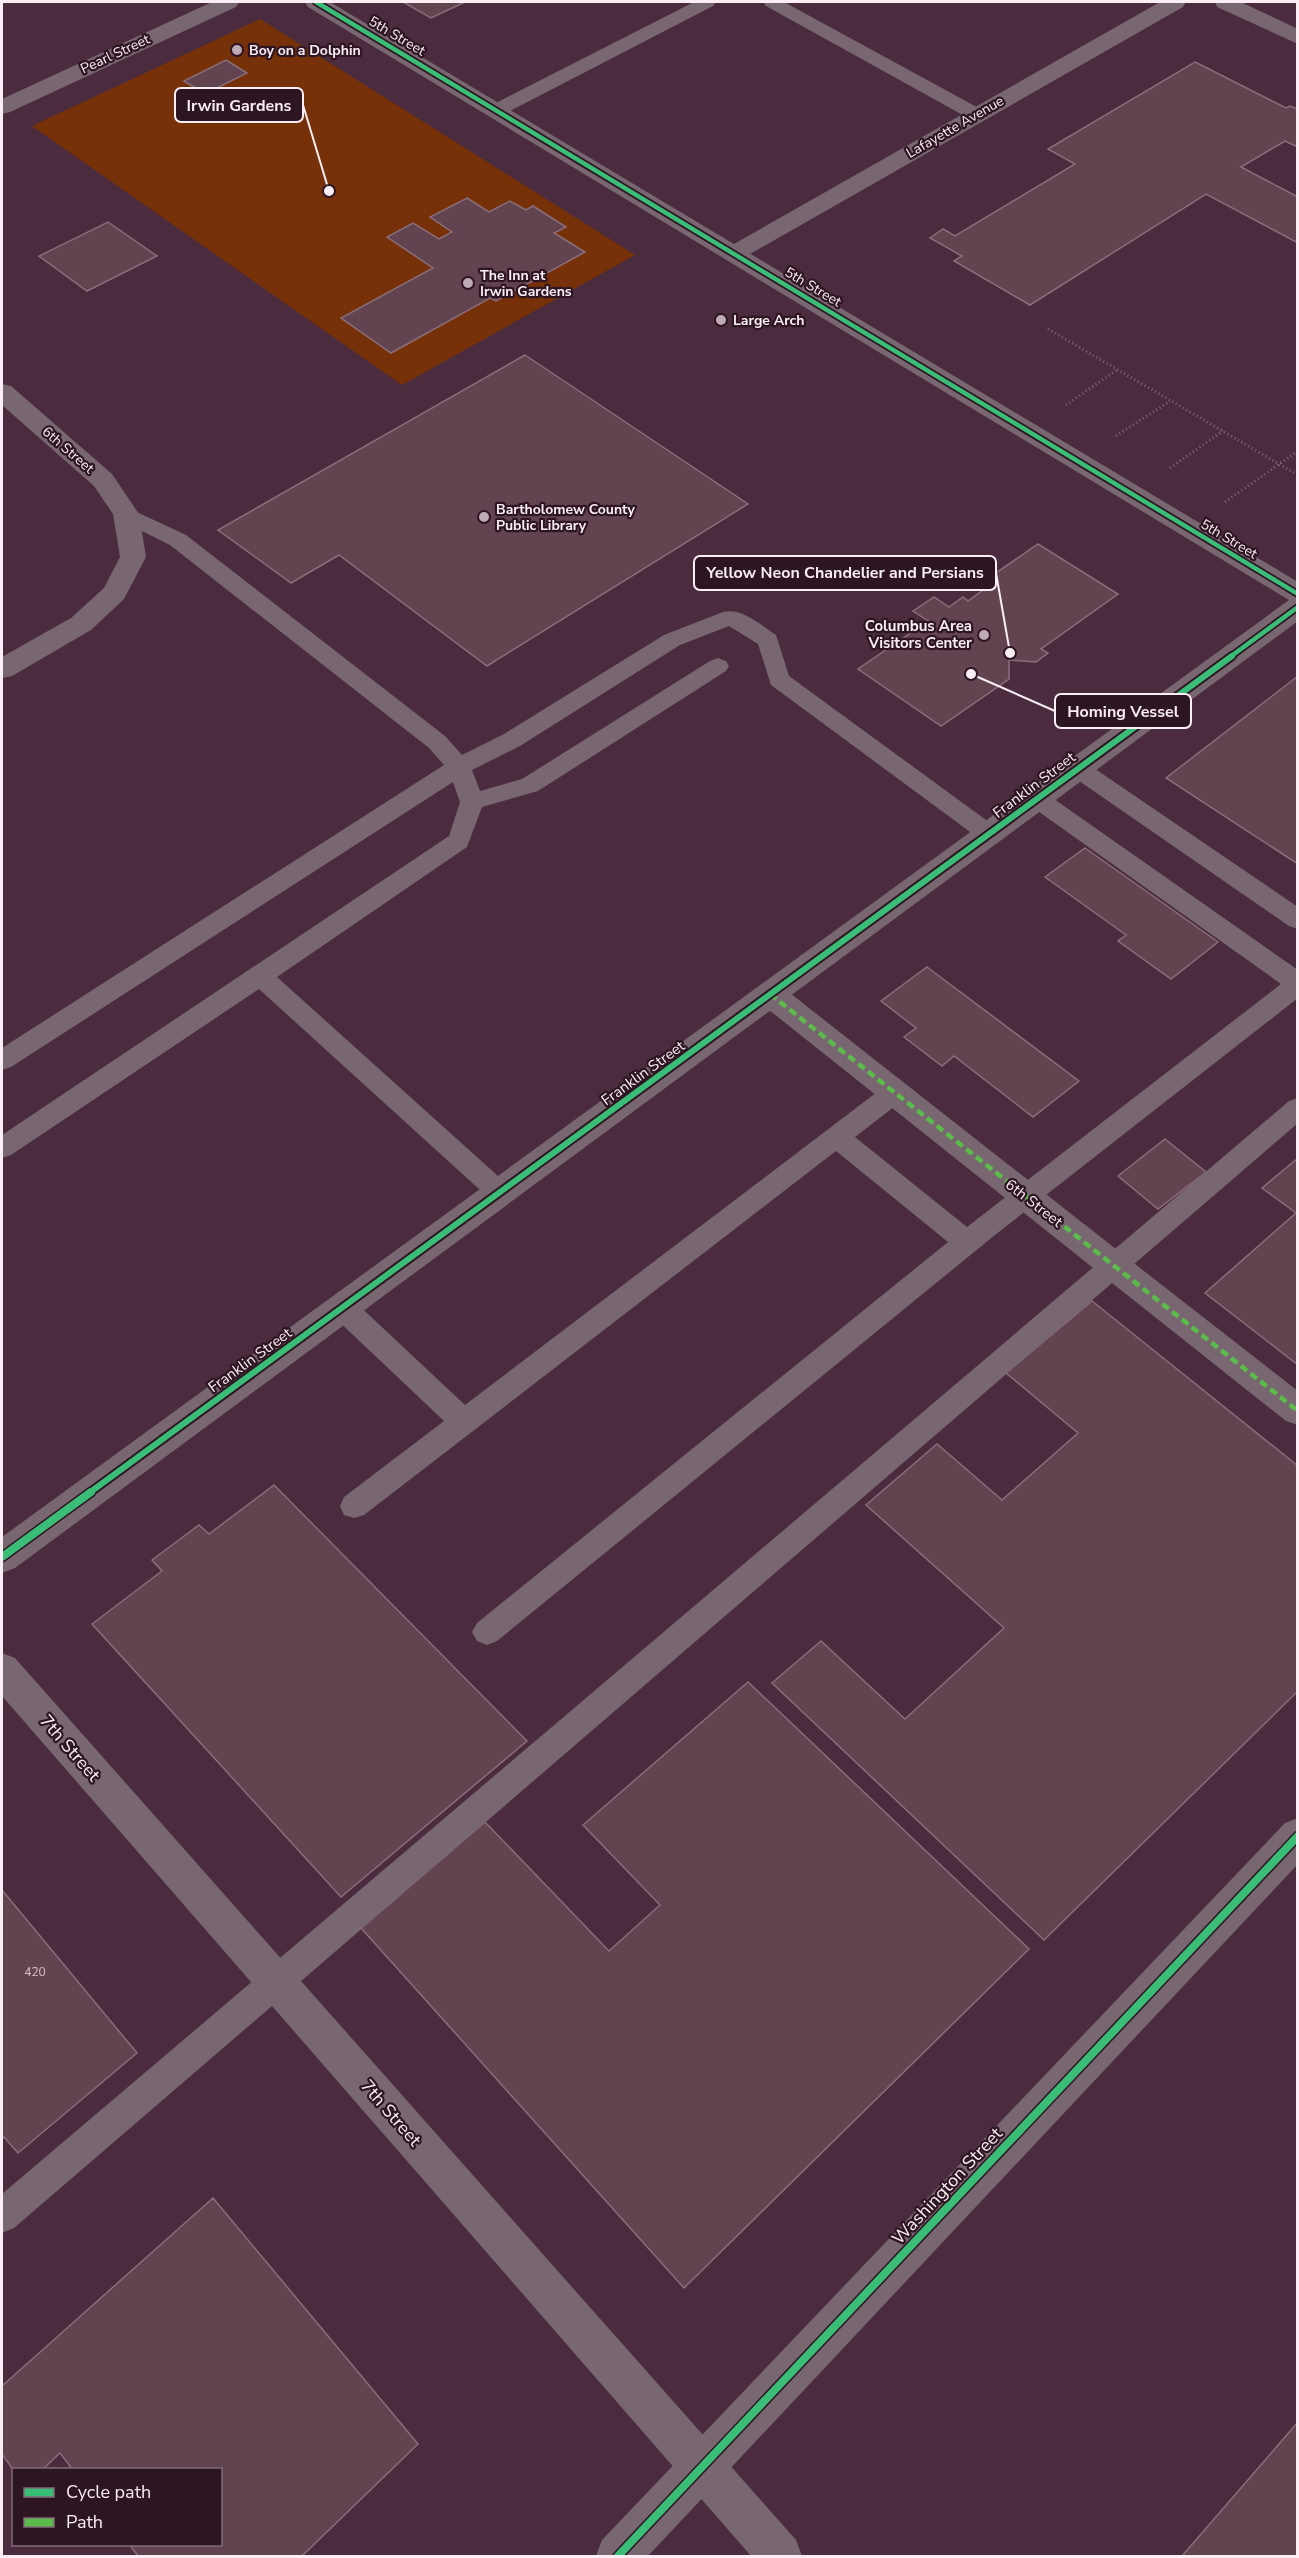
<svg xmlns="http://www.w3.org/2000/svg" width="1299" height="2558" viewBox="0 0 1299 2558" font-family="'Nunito Sans',sans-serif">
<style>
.green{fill:#773108}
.building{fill:#624350;stroke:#8a6e79;stroke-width:1.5}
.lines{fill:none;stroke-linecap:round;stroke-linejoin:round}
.path{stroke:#7b6a74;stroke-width:3;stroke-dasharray:1 3;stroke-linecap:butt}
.service{fill:#786771;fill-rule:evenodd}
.pedestrian{fill:#786771;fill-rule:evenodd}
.minor{fill:#786771;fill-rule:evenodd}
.tertiary{fill:#786771;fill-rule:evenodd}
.quiet{stroke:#5cbc4b;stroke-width:4.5;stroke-dasharray:8 4.5;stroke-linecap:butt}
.cycleway-far2-casing{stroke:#2e1522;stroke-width:8}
.cycleway-far1-casing{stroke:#2e1522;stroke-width:10}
.cycleway-casing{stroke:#2e1522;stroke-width:11}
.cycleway-far2{stroke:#3abd76;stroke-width:4.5}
.cycleway-far1{stroke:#3abd76;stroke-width:6}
.cycleway{stroke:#3abd76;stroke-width:8}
.poi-dot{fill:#beaab5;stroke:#2e1522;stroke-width:2}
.labels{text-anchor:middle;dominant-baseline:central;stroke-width:4.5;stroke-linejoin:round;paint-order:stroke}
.number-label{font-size:12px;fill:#d6c3cc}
.far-street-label{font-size:14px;fill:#fceef5;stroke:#2e1522}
.far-poi-label{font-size:14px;font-weight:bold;fill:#fceef5;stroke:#2e1522;text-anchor:start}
.poi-label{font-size:15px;font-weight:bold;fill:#fceef5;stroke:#2e1522;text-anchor:end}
.street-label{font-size:15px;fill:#fceef5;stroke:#2e1522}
.near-street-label{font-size:18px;fill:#fceef5;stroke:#2e1522}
.leader{fill:none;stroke:#fceef5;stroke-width:2}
.callout-dot{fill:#fceef5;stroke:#2e1522;stroke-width:2}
.callout{fill:#2e1522;stroke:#fceef5;stroke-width:2}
.callout-label{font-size:16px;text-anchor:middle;font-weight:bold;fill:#fceef5}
</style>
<rect width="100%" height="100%" fill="#4a2c3e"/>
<path class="green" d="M260,19L635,255L402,385L32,126Z"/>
<path class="building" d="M403,2H465L431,18Z
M226,60L247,73L205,94L184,81Z
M1195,62L1286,108L1290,106L1298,109V147L1285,141L1241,167L1298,197V243L1206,194L1030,305L954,261L962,256L930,238L943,229L955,236L1075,164L1048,149Z
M467,198L489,212L510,201L526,210L533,206L566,227L554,233L585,252L496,301L490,298L391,353L341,318L433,268L387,237L413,223L439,239L452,232L430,217Z
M108,222L157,256L87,291L39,256Z
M525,355L748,504L487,666L339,555L291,583L218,530Z
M1038,544L1118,594L1041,649L1048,653L1036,662L1009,660V679L941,726L858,669L928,621L913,611L934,597L949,607L963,597L968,601L983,590L977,586Z
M1298,676V864L1166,778Z
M1085,848L1218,942L1171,979L1118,941L1126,935L1045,877Z
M927,967L1079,1081L1033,1117L954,1056L942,1066L904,1037L916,1028L881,1001Z
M1165,1139L1206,1172L1158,1209L1118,1176Z
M1298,1158V1365L1205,1293L1296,1213L1262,1188Z
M1092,1301L1298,1466V1691L1044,1940L772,1683L821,1641L905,1719L1004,1628L866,1505L937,1444L1002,1500L1078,1433L1006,1373Z
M274,1485L527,1741L341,1897L92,1624L162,1571L152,1560L199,1525L209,1534Z
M748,1682L1029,1949L684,2288L361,1928L485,1822L609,1951L660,1905L583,1825Z
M2,1890L137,2053L18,2153L4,2137L2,2139Z
M213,2198L418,2444L302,2556H138L129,2544H220V2470H73L60,2453L42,2470L14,2471L2,2454V2386Z
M1298,2422V2556H1182Z"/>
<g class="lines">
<path class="path" d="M1048,329L1298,475
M1066,405L1117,370
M1116,436L1170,401
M1170,468L1223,431
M1225,502L1298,451"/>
<path class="service" d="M694,2H716L713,6L504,114H490L488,110L490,106Z
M763,2H784L984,111L986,115L984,119H970L766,6Z
M126,507L186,535L445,736L462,755L504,734L664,635L723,612C741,607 761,625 776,635L789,676L997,828L1001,834L997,840L989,843L981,840L771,685L758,644L729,626L680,645L520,746L472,770L480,791L522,779L710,661L718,658L726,661L729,666L726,671L538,791L482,807L467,847L277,977L508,1185L512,1192L508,1199L499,1203L490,1199L259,989L11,1155L2,1158V1135L449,836L460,802L453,782L11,1067L2,1070V1048L444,765L429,748L170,545L118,519L115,514L118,509Z
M1077,760L1085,762L1298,907V929L1289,926L1069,774L1065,768L1069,762Z
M1036,790L1044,792L1298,970V998L995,1235L497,1641L487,1645L477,1641L472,1632L477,1623L948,1242L836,1151L364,1515L354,1518L344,1515L340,1506L344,1497L444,1421L332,1315L328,1307L332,1299L342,1296L352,1299L465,1405L885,1086L894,1083L903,1086L907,1093L903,1100L855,1137L967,1227L1281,984L1028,804L1024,798L1028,792Z
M1298,1098V1123L14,2228L2,2233V2194L1289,1101Z"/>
<path class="pedestrian" d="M1114,1253L1126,1257L1298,1391V1425L1286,1421L1102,1275L1098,1266L1102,1257Z"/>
<path class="minor" d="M212,2H239L236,7L10,112L2,114V99Z
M1160,2H1186L1183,7L743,258L735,260L727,258L723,253L727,248Z
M1215,2H1241L1298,29V44L1217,7Z
M2,384L11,386L112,474L139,514L146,557L124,599L91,630L12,676L2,678V657L71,618L104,588L120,557L113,514L94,486L2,405Z
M770,982L781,986L1126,1257L1130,1266L1126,1275L1114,1279L1102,1275L759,1002L755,994L759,986Z
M2,1653L15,1658L796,2540L802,2556H751L2,1696Z"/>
<path class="tertiary" d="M305,2H330L1298,582V621L15,1568L2,1573V1537L1289,600L308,7Z
M1298,1818V1864L648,2556H596L602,2540L1285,1823Z"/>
<path class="quiet" d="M770,994L1298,1411"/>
<g class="cycleway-far2-casing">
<path id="cycleway-far2" d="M316,2L1298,594
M1230,657L1298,607"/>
</g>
<g class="cycleway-far1-casing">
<path id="cycleway-far1" d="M89,1493L1232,656"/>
</g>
<g class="cycleway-casing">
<path id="cycleway" d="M2,1557L91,1492
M618,2556L1298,1836"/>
</g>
<use href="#cycleway-far2" class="cycleway-far2"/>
<use href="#cycleway-far1" class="cycleway-far1"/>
<use href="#cycleway" class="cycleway"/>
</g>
<g class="poi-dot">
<circle cx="237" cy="50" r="6"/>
<circle cx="468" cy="283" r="6"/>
<circle cx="721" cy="320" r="6"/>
<circle cx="484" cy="517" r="6"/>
<circle cx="984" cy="635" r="6"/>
</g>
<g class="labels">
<g class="number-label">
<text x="35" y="1972">420</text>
</g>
<g class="far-street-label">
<text transform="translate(397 36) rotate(31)">5th Street</text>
<text transform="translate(115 54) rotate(-25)">Pearl Street</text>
<text transform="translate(955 127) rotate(-30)">Lafayette Avenue</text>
<text transform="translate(813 287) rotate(31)">5th Street</text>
<text transform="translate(68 450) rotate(41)">6th Street</text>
<text transform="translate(1229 539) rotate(31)">5th Street</text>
</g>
<g class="far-poi-label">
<text x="249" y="50">Boy on a Dolphin</text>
<text x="480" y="275">The Inn at<tspan x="480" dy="16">Irwin Gardens</tspan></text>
<text x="733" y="320">Large Arch</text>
<text x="496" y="509">Bartholomew County<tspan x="496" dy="16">Public Library</tspan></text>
</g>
<g class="poi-label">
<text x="972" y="626">Columbus Area<tspan x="972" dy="17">Visitors Center</tspan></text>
</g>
<g class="street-label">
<text transform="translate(1034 785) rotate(-37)">Franklin Street</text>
<text transform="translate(643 1073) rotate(-36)">Franklin Street</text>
<text transform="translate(1034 1203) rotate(38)">6th Street</text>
<text transform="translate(250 1360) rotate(-36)">Franklin Street</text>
</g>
<g class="near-street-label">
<text transform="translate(70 1748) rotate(49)">7th Street</text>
<text transform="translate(391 2113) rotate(49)">7th Street</text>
<text transform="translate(947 2186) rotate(-47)">Washington Street</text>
</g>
</g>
<path class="leader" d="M329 191L303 105M1010 653L996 573M971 674L1055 711"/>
<g class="callout-dot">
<circle cx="329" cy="191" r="6"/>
<circle cx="1010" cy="653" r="6"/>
<circle cx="971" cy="674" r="6"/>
</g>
<g class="callout">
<rect x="175" y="88" width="128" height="34" rx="6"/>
<rect x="694" y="556" width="302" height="34" rx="6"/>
<rect x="1055" y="694" width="136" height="34" rx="6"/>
</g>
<g class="callout-label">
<text x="239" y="111">Irwin Gardens</text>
<text x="845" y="578">Yellow Neon Chandelier and Persians</text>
<text x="1123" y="717">Homing Vessel</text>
</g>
<rect width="1299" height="2558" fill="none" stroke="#fceef5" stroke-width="6"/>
<rect x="12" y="2468" width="210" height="78" fill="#2e1522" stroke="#806c76" stroke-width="1.5"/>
<rect x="24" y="2488" width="30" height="9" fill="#3abd76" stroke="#806c76" stroke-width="1.5"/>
<text x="66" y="2498" font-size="18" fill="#fceef5">Cycle path</text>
<rect x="24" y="2518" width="30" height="9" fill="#5cbc4b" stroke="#806c76" stroke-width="1.5"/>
<text x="66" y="2528" font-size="18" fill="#fceef5">Path</text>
</svg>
